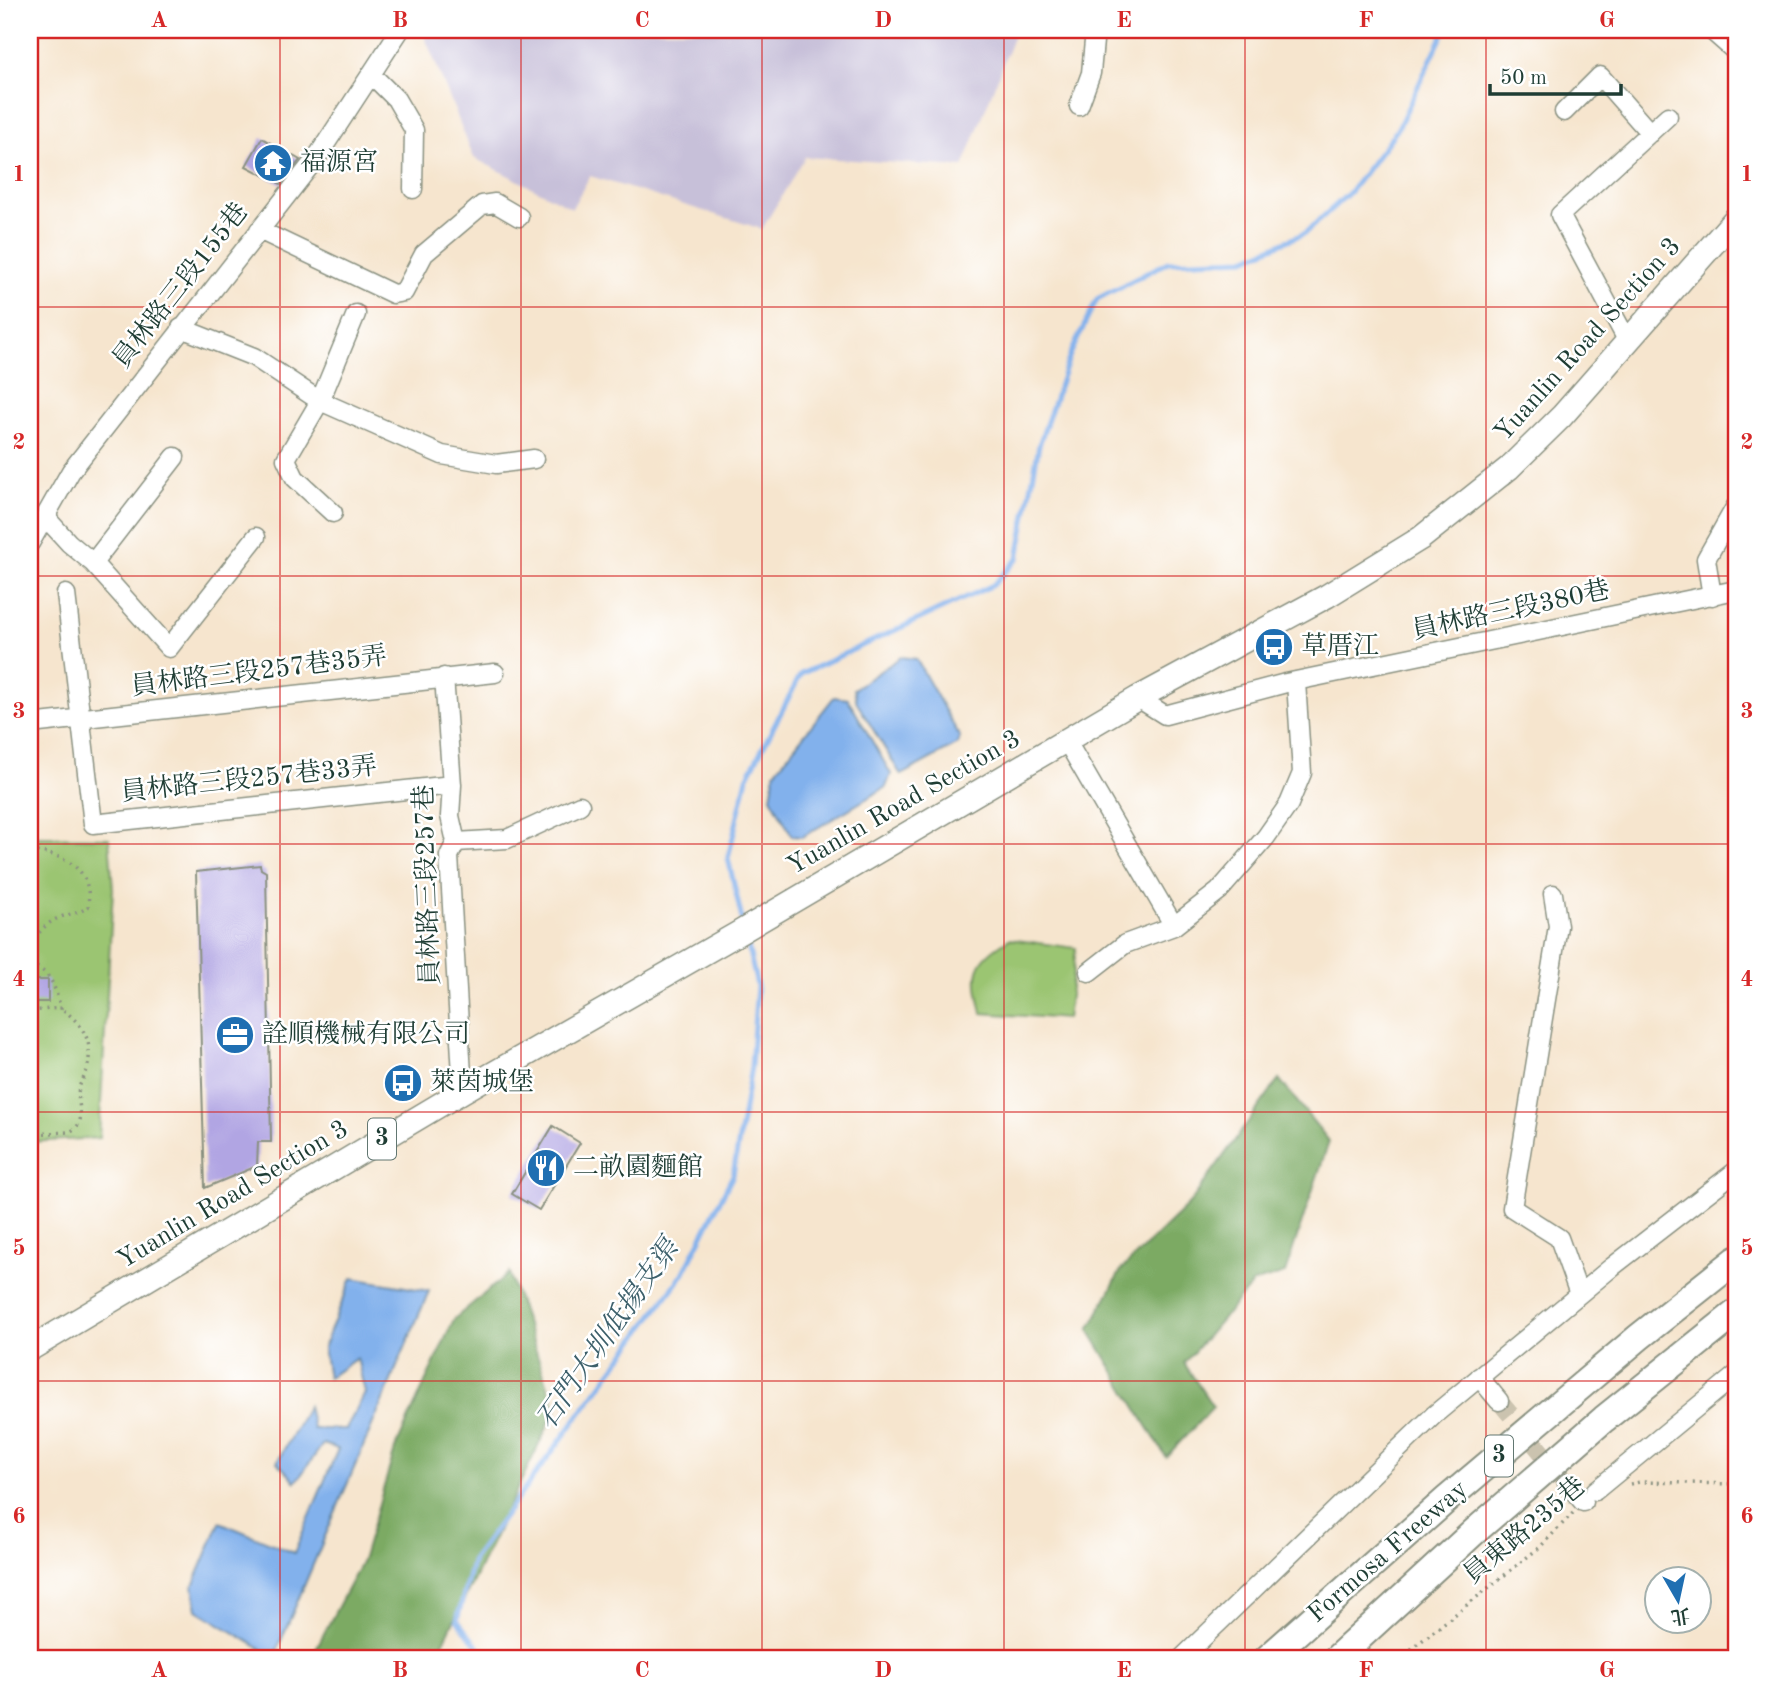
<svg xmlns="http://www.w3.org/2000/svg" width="1766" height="1688" viewBox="0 0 1766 1688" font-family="'Old Standard TT','Noto Serif TC',serif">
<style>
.industrial{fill:#c7c0d9}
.green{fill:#9bc572;stroke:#5d8153;stroke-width:2}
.forest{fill:#7caa64;stroke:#4e744c;stroke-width:2}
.water{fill:#82b1ec;stroke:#507790;stroke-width:2}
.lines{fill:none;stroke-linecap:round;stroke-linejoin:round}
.stream{stroke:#82b1ec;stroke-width:5}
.building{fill:#b1a5e3}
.minor-tunnel{stroke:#cbc3af;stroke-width:18;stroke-dasharray:18 9;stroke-linecap:butt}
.minor-casing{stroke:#8a9181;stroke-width:21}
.major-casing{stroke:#8a9181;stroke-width:26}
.highway-casing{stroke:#8a9181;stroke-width:30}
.path{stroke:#8a9181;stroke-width:3.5;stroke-dasharray:2 5;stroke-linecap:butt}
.minor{stroke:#fff;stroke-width:18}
.major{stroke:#fff;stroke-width:23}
.highway{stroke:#fff;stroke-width:26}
.grid{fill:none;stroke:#d62828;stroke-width:2;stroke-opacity:0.55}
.labels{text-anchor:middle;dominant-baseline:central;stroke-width:5;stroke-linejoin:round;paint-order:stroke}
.shield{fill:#fff;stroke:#627771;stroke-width:2}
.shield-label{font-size:24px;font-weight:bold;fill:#1f3d34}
.poi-label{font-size:26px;fill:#1f3d34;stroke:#fff;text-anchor:start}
.street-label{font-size:26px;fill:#1f3d34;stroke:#fff}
.water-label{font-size:28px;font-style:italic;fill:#3d606b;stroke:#fff}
.neatline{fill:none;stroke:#d62828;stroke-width:2.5}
.grid-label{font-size:23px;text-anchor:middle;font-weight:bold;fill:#d62828}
</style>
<rect width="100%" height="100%" fill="#fff"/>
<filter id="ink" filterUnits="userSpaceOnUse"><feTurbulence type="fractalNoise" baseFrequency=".0143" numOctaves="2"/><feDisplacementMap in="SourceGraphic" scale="14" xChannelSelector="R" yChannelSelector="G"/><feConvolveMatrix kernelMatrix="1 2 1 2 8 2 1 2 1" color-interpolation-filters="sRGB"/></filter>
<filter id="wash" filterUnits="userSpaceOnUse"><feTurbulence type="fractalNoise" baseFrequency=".00686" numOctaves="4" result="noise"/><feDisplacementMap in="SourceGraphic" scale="28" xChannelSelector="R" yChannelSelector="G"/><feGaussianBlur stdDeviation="1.57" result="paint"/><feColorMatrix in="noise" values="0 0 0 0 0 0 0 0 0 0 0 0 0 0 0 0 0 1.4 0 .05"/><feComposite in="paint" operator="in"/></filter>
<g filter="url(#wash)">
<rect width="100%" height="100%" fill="#f6e5ce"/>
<path class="industrial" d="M422,30H1016L963,167L805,157L762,229L590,176L572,208L474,158Z"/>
<path class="green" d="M30,837L109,838L113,889L99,1138L30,1142Z
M1009,939L1076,948L1067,1019L982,1013C973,973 972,962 1009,939Z"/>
<path class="forest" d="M1279,1079L1329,1141L1285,1273L1253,1283L1184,1363L1213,1407L1166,1457L1089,1330L1121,1270L1189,1204Z
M509,1273L556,1409L436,1658H311L362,1561L395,1449L454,1319Z"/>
<path class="water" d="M901,657L916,659L960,737L958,744L901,775L857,703L854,689Z
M834,697L848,699L891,774L886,787L802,837L792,836L771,797L775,772Z
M352,1278L429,1291L274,1657L197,1610L193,1586L220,1522L294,1553L338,1449L323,1444L296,1482L277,1462L308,1406L313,1429H346L365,1393L357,1358L328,1378L323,1348Z"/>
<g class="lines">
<path class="stream" d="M743,924L728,858L747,778L801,674L993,585L1018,558L1039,445L1070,355L1097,299L1168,262L1245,259L1305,233L1349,193L1397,130L1445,30
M487,1658L457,1620L473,1559L683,1274L733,1175L751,1067L757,986L746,937"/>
</g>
<g id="blocks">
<path class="building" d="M262,138L300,160L281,184L246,166Z
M260,865L261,869L266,872L271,1142H258L257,1166L205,1188L196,872Z
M30,980H48V1002H30Z
M553,1126L580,1143L539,1210L512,1194Z"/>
</g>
</g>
<g filter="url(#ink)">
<use href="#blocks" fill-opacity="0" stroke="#8a9181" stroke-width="2"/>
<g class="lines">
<path class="minor-tunnel" d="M1499,1401L1567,1483"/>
<g class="minor-casing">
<path id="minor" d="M1711,30L1736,52
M371,74L396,99L414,130L413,189
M1079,106L1091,73L1095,30
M1564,112L1600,76L1650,133
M259,230L393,294L404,292L424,254L482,205L495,203L519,217
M181,328L254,357L320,401L442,455L496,464L534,459
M1627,340L1560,215L1668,116
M48,511V520L69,543L93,563L169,648L256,537
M333,513L295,478L286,459L320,401L356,314
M30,543L71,471L317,157L400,30
M93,563L175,457
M66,594L93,824L452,785
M1712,596L1706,559L1736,506
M444,677L452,785L450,816L456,842L449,856L463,1091
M1138,698L1165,715L1286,683L1736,590
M30,724L495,673
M1066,740L1174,926L1219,891L1266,837L1289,804L1302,773L1296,682
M456,842L507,839L580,805
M1553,894L1558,926L1512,1208L1559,1238L1579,1294
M1089,972L1125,944L1174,926
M1479,1377L1499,1401
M1567,1483L1583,1502
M1595,1491L1736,1375
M1182,1658L1434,1415L1612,1267L1736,1171"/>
</g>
<g class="major-casing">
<path id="major" d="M30,1349L463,1091L737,934L1138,698L1327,596L1421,538L1509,468L1562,416L1736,218"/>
</g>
<g class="highway-casing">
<path id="highway" d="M1268,1658L1446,1500L1639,1337L1736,1260
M1337,1658L1475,1531L1604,1419L1736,1313"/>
</g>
<path class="path" d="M30,850C64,855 93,867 88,907C78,914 71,913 61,917C47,922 40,931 32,942L33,964
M30,964C53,973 54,987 61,1008L30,1011
M30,1134L69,1132C90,1123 75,1104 79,1088C80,1083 84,1078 86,1073C95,1043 85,1026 61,1008
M1630,1484L1640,1482L1736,1484
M1400,1658L1540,1547L1573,1513"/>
<use href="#minor" class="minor"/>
<use href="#major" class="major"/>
<use href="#highway" class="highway"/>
</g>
</g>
<path class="grid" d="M280,30V1658M521,30V1658M762,30V1658M1004,30V1658M1245,30V1658M1486,30V1658M30,307H1736M30,576H1736M30,844H1736M30,1112H1736M30,1381H1736"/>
<defs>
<g id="temple-disc" transform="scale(2.0125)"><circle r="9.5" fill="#1f6fb2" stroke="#fff"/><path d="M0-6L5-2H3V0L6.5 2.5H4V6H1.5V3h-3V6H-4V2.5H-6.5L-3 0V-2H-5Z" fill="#fff"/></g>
<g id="bus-disc" transform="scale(2.0125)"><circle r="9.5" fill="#1f6fb2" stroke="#fff"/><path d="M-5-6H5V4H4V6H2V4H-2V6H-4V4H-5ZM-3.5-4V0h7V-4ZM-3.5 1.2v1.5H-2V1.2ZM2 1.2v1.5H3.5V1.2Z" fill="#fff"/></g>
<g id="office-disc" transform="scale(2.0125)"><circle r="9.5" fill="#1f6fb2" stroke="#fff"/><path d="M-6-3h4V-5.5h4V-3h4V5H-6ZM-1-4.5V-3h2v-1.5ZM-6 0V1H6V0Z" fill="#fff"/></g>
<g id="restaurant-disc" transform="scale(2.0125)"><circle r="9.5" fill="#1f6fb2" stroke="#fff"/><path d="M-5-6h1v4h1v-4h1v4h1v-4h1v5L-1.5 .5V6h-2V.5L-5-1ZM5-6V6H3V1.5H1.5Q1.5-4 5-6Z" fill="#fff"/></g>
</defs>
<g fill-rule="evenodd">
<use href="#temple-disc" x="273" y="163"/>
<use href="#bus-disc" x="1274" y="647"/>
<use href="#office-disc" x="235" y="1035"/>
<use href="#bus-disc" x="403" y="1083"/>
<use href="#restaurant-disc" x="546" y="1168"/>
</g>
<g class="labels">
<g class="shield">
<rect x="368" y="1118.5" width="28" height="41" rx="5"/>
<rect x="1485" y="1435.5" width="28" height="41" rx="5"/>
</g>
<g class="shield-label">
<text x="382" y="1139">3</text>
<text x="1499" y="1456">3</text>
</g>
<g class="poi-label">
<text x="300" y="163">福源宮</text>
<text x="1301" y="647">草厝江</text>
<text x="262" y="1035">詮順機械有限公司</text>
<text x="430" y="1083">萊茵城堡</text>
<text x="573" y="1168">二畝園麵館</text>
</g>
<g class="street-label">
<text transform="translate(181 286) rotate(-52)">員林路三段155巷</text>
<text transform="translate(1588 340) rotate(-48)">Yuanlin Road Section 3</text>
<text transform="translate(1511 611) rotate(-12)">員林路三段380巷</text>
<text transform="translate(259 672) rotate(-7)">員林路三段257巷35弄</text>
<text transform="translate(249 780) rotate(-6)">員林路三段257巷33弄</text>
<text transform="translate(904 803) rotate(-30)">Yuanlin Road Section 3</text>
<text transform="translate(428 885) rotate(-92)">員林路三段257巷</text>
<text transform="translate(233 1195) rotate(-31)">Yuanlin Road Section 3</text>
<text transform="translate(1525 1531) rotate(-40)">員東路235巷</text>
<text transform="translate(1388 1552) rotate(-41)">Formosa Freeway</text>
</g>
<g class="water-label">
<text transform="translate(609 1335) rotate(-55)">石門大圳低揚支渠</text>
</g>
</g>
<rect width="1766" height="1688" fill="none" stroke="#fff" stroke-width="77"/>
<g transform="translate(1678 1600) rotate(171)"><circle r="33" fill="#ffffff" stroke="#a5b1ae" stroke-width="2"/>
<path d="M0-5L12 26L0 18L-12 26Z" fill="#1f6fb2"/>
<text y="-10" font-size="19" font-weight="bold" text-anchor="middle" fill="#1f3d34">北</text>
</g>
<path d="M1490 84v10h131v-10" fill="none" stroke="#1f3d34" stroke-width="3.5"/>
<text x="1500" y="84" font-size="21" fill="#1f3d34" stroke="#ffffff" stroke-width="5" paint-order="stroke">50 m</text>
<rect x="38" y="38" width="1690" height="1612" class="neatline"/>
<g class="grid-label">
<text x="159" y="27">A</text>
<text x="400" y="27">B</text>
<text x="642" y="27">C</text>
<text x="883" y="27">D</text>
<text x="1124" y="27">E</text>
<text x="1366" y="27">F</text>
<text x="1607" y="27">G</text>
<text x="19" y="181">1</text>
<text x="1747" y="181">1</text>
<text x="19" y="449">2</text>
<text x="1747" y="449">2</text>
<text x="19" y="718">3</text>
<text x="1747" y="718">3</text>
<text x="19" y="986">4</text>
<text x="1747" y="986">4</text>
<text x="19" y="1255">5</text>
<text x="1747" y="1255">5</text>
<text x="19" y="1523">6</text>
<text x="1747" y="1523">6</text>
<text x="159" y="1677">A</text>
<text x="400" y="1677">B</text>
<text x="642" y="1677">C</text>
<text x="883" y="1677">D</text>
<text x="1124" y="1677">E</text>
<text x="1366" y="1677">F</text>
<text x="1607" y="1677">G</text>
</g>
</svg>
